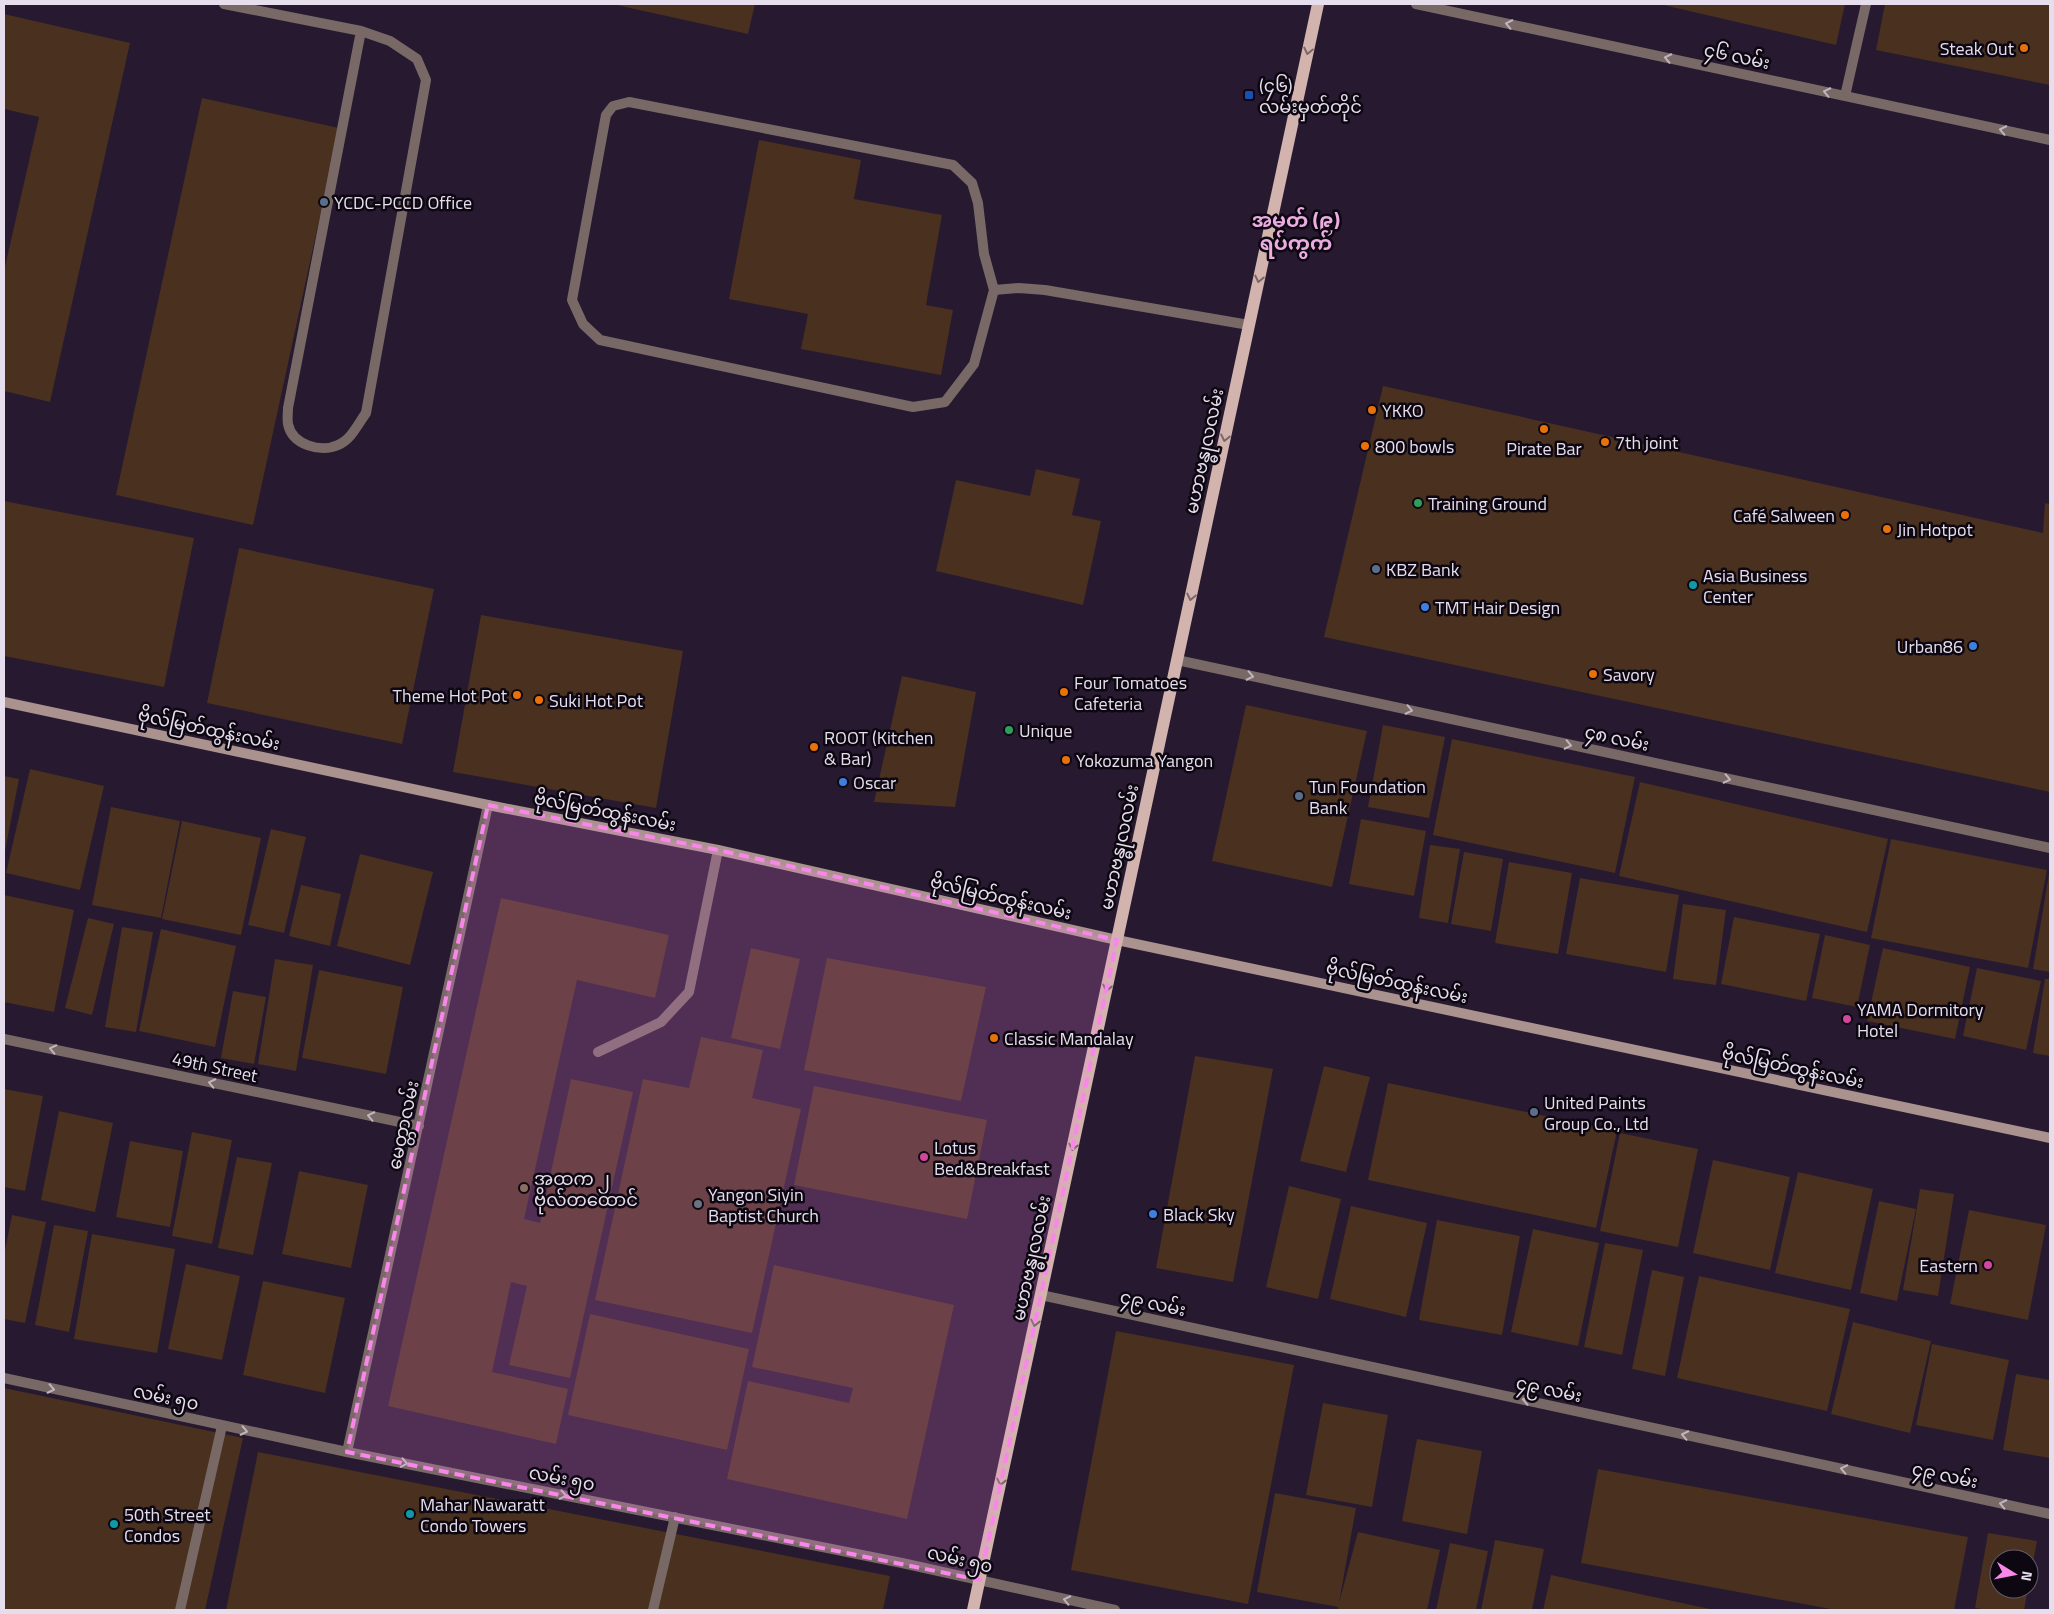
<svg xmlns="http://www.w3.org/2000/svg" width="2054" height="1614" viewBox="0 0 2054 1614" font-family="'Titillium Web','Noto Sans Myanmar',sans-serif">
<style>
.building{fill:#49301f}
.lines{fill:none;stroke-linecap:round;stroke-linejoin:round}
.service{stroke:#786966;stroke-width:10}
.minor{stroke:#786966;stroke-width:10}
.secondary{stroke:#aa928e;stroke-width:10}
.primary{stroke:#d2b3ad;stroke-width:12}
.oneway{stroke:#c0b5be}
.oneway2{stroke:#796667}
.marked{fill:#f987e9;fill-opacity:0.2;stroke:#f987e9;stroke-width:4;stroke-dasharray:10 6;stroke-linejoin:round}
.food-dot{fill:#e8710a;stroke:#0d0711;stroke-width:2}
.transit-dot{fill:#1a4fb4;stroke:#0d0711;stroke-width:2}
.service-dot{fill:#5c6f8a;stroke:#0d0711;stroke-width:2}
.leisure-dot{fill:#2e9e5b;stroke:#0d0711;stroke-width:2}
.culture-dot{fill:#0f9aa8;stroke:#0d0711;stroke-width:2}
.shop-dot{fill:#3f7fe0;stroke:#0d0711;stroke-width:2}
.hotel-dot{fill:#d1479c;stroke:#0d0711;stroke-width:2}
.education-dot{fill:#8d6e63;stroke:#0d0711;stroke-width:2}
.worship-dot{fill:#6b7280;stroke:#0d0711;stroke-width:2}
.labels{text-anchor:middle;dominant-baseline:central;stroke-width:5;stroke-linejoin:round;paint-order:stroke}
.poi-label{font-size:18px;fill:#e6deed;stroke:#0d0711;text-anchor:start}
.street-label{font-size:18px;fill:#e6deed;stroke:#0d0711}
.quarter-label{font-size:20px;font-weight:bold;fill:#ebace1;stroke:#0d0711}
</style>
<rect width="100%" height="100%" fill="#271930"/>
<path class="building" d="M612,4H755L748,34Z
M1659,4H1845L1836,45Z
M1885,4H2050V85L1876,50Z
M4,14L130,43L50,402L4,391V271L39,117L4,109Z
M202,98L339,128L253,525L116,495Z
M759,140L861,160L854,199L942,215L926,305L953,310L941,375L801,349L808,314L729,299Z
M1383,386L2043,533L2045,503L2050,504V792L1324,637Z
M1036,469L1080,479L1072,515L1101,521L1083,605L936,571L956,480L1030,496Z
M4,501L194,538L164,687L4,656Z
M239,548L434,589L402,744L207,703Z
M481,615L683,651L656,808L453,772Z
M902,676L976,692L955,807L874,802Z
M1246,705L1367,731L1332,887L1212,861Z
M1383,725L1445,737L1429,818L1368,807Z
M1452,739L1635,777L1615,873L1433,835Z
M30,769L104,786L80,890L6,873Z
M4,776L19,779L5,851H4Z
M1640,782L1888,839L1867,932L1619,876Z
M111,807L180,821L161,918L92,905Z
M1361,819L1426,831L1414,896L1349,884Z
M182,821L261,838L241,935L162,919Z
M271,829L306,837L284,933L248,925Z
M1891,839L2047,870L2028,968L1871,938Z
M1430,845L1460,849L1448,923L1419,918Z
M1464,852L1503,859L1491,931L1451,924Z
M360,854L433,872L410,965L337,946Z
M1509,862L1572,873L1558,954L1495,943Z
M2049,874H2050V972L2033,969Z
M1580,878L1679,895L1666,972L1566,954Z
M301,885L341,894L330,946L289,936Z
M4,895L74,910L54,1012L4,1002Z
M501,898L669,935L655,998L577,980L524,1219L540,1223L571,1079L633,1092L570,1378L509,1365L527,1286L511,1282L492,1372L568,1389L556,1444L388,1406Z
M1683,904L1726,910L1716,985L1673,979Z
M1734,917L1820,934L1806,1001L1721,984Z
M88,918L114,924L92,1015L65,1008Z
M122,927L153,932L136,1032L105,1027Z
M161,929L236,946L215,1047L139,1031Z
M1825,935L1870,945L1857,1007L1812,998Z
M751,948L800,959L780,1049L731,1038Z
M1883,948L1970,967L1955,1039L1867,1021Z
M827,958L986,987L961,1101L804,1070Z
M275,959L313,965L296,1071L258,1064Z
M1977,968L2041,981L2026,1050L1963,1036Z
M319,970L403,987L386,1074L302,1058Z
M2045,979H2050V1056L2033,1053Z
M233,991L266,997L254,1064L221,1058Z
M701,1037L763,1050L752,1098L801,1109L752,1333L595,1300L643,1079L689,1088Z
M1195,1056L1273,1069L1233,1282L1156,1268Z
M1324,1066L1370,1077L1346,1172L1300,1161Z
M1388,1083L1617,1131L1596,1228L1368,1180Z
M814,1086L987,1120L967,1219L794,1185Z
M4,1089L43,1096L25,1191L4,1187Z
M59,1111L113,1123L95,1212L41,1200Z
M192,1132L232,1140L212,1244L172,1236Z
M1620,1133L1698,1149L1678,1247L1600,1231Z
M130,1141L183,1151L170,1227L116,1217Z
M237,1157L272,1163L253,1255L218,1248Z
M1713,1160L1790,1177L1770,1270L1693,1253Z
M299,1171L368,1185L351,1268L282,1254Z
M1798,1172L1873,1189L1851,1290L1775,1273Z
M1289,1186L1341,1199L1318,1299L1266,1287Z
M1920,1189L1954,1194L1938,1296L1903,1290Z
M1879,1201L1916,1209L1897,1301L1860,1293Z
M1351,1206L1427,1223L1406,1317L1330,1299Z
M1969,1210L2046,1225L2028,1320L1950,1304Z
M12,1215L46,1222L25,1323L4,1319V1255Z
M1437,1220L1520,1236L1502,1335L1419,1320Z
M54,1225L88,1231L69,1332L35,1325Z
M1533,1229L1599,1243L1578,1346L1511,1332Z
M92,1234L175,1249L157,1353L74,1339Z
M1605,1243L1643,1250L1622,1355L1584,1347Z
M186,1264L240,1276L222,1360L168,1349Z
M774,1265L954,1305L907,1519L727,1479L748,1381L849,1403L853,1388L752,1367Z
M1652,1270L1684,1277L1665,1376L1632,1369Z
M1699,1276L1850,1309L1827,1411L1677,1378Z
M263,1281L345,1298L325,1393L243,1375Z
M590,1314L749,1349L727,1450L568,1415Z
M1853,1322L1931,1341L1910,1433L1831,1414Z
M1116,1331L1294,1365L1248,1604L1071,1570Z
M1932,1344L2009,1360L1993,1440L1916,1425Z
M2016,1374L2050,1380V1458L2003,1450Z
M4,1388L243,1438L205,1610H4Z
M1323,1403L1388,1415L1372,1507L1306,1495Z
M1417,1439L1482,1451L1467,1534L1402,1521Z
M258,1452L890,1576L883,1610H226Z
M1598,1469L1968,1537L1954,1610H1836L1581,1563Z
M1275,1493L1356,1508L1339,1603L1358,1532L1440,1550L1427,1610H1338V1607L1257,1592Z
M1988,1533L2037,1541L2030,1579L2029,1559H1999V1589H2028L2024,1610H1989L1975,1608Z
M1495,1540L1544,1549L1532,1610H1481Z
M1450,1543L1488,1551L1476,1610H1436Z
M1551,1575L1710,1609V1610H1543Z"/>
<g class="lines">
<path class="service" d="M224,4L361,31L390,41L417,59L426,80L366,413C358,424 351,440 338,445C321,453 292,445 288,424C287,419 288,413 288,408L361,31
M994,290L984,254L978,203L972,183L953,165L629,102L613,106L606,115L572,300L583,324L600,340L913,407L945,402L974,364L994,290L1019,288L1045,290L1249,325
M598,1052L661,1022L689,992L718,850"/>
<path class="minor" d="M1416,4L2050,140
M1845,96L1866,4
M1177,660L2050,848
M4,1039L419,1126
M1041,1295L2050,1514
M4,1378L347,1452L902,1563L1115,1610
M347,1452L488,805
M180,1610L222,1426
M653,1610L675,1517"/>
<path class="secondary" d="M4,702L488,805L718,850L1117,940L2050,1138"/>
<path class="primary" d="M973,1610L1318,4"/>
</g>
<defs><path id="oneway-chevron" d="M-2-3.5L2.5 0L-2 3.5" fill="none" stroke-width="1.6" stroke-linecap="round" stroke-linejoin="round" transform="scale(1.25)"/></defs>
<g class="oneway">
<use href="#oneway-chevron" transform="translate(1509 24) rotate(-168)"/>
<use href="#oneway-chevron" transform="translate(1668 58) rotate(-168)"/>
<use href="#oneway-chevron" transform="translate(1827 92) rotate(-168)"/>
<use href="#oneway-chevron" transform="translate(2003 130) rotate(-168)"/>
<use href="#oneway-chevron" transform="translate(1250 676) rotate(12)"/>
<use href="#oneway-chevron" transform="translate(1409 710) rotate(12)"/>
<use href="#oneway-chevron" transform="translate(1568 745) rotate(12)"/>
<use href="#oneway-chevron" transform="translate(1727 779) rotate(12)"/>
<use href="#oneway-chevron" transform="translate(53 1049) rotate(-168)"/>
<use href="#oneway-chevron" transform="translate(212 1083) rotate(-168)"/>
<use href="#oneway-chevron" transform="translate(371 1116) rotate(-168)"/>
<use href="#oneway-chevron" transform="translate(51 1389) rotate(12)"/>
<use href="#oneway-chevron" transform="translate(1526 1400) rotate(-168)"/>
<use href="#oneway-chevron" transform="translate(244 1431) rotate(12)"/>
<use href="#oneway-chevron" transform="translate(1685 1435) rotate(-168)"/>
<use href="#oneway-chevron" transform="translate(404 1463) rotate(11)"/>
<use href="#oneway-chevron" transform="translate(1844 1469) rotate(-168)"/>
<use href="#oneway-chevron" transform="translate(563 1495) rotate(11)"/>
<use href="#oneway-chevron" transform="translate(2003 1504) rotate(-168)"/>
<use href="#oneway-chevron" transform="translate(1067 1600) rotate(-168)"/>
</g>
<g class="oneway2">
<use href="#oneway-chevron" transform="translate(1308 51) rotate(102)"/>
<use href="#oneway-chevron" transform="translate(1259 279) rotate(102)"/>
<use href="#oneway-chevron" transform="translate(1225 438) rotate(102)"/>
<use href="#oneway-chevron" transform="translate(1191 597) rotate(102)"/>
<use href="#oneway-chevron" transform="translate(1107 988) rotate(102)"/>
<use href="#oneway-chevron" transform="translate(1073 1147) rotate(102)"/>
<use href="#oneway-chevron" transform="translate(1035 1323) rotate(102)"/>
<use href="#oneway-chevron" transform="translate(1001 1482) rotate(102)"/>
</g>
<path class="marked" d="M488,805L718,850L1117,940L980,1580L347,1452Z"/>
<g class="food-dot">
<circle cx="2024" cy="48" r="5"/>
<circle cx="1372" cy="410" r="5"/>
<circle cx="1544" cy="429" r="5"/>
<circle cx="1605" cy="442" r="5"/>
<circle cx="1365" cy="446" r="5"/>
<circle cx="1845" cy="515" r="5"/>
<circle cx="1887" cy="529" r="5"/>
<circle cx="1593" cy="674" r="5"/>
<circle cx="1064" cy="692" r="5"/>
<circle cx="517" cy="695" r="5"/>
<circle cx="539" cy="700" r="5"/>
<circle cx="814" cy="747" r="5"/>
<circle cx="1066" cy="760" r="5"/>
<circle cx="994" cy="1038" r="5"/>
</g>
<rect class="transit-dot" x="1244" y="90" width="10" height="10" rx="2.5"/>
<g class="service-dot">
<circle cx="324" cy="202" r="5"/>
<circle cx="1376" cy="569" r="5"/>
<circle cx="1299" cy="796" r="5"/>
<circle cx="1534" cy="1112" r="5"/>
</g>
<g class="leisure-dot">
<circle cx="1418" cy="503" r="5"/>
<circle cx="1009" cy="730" r="5"/>
</g>
<g class="culture-dot">
<circle cx="1693" cy="585" r="5"/>
<circle cx="410" cy="1514" r="5"/>
<circle cx="114" cy="1524" r="5"/>
</g>
<g class="shop-dot">
<circle cx="1425" cy="607" r="5"/>
<circle cx="1973" cy="646" r="5"/>
<circle cx="843" cy="782" r="5"/>
<circle cx="1153" cy="1214" r="5"/>
</g>
<g class="hotel-dot">
<circle cx="1847" cy="1019" r="5"/>
<circle cx="924" cy="1157" r="5"/>
<circle cx="1988" cy="1265" r="5"/>
</g>
<circle class="education-dot" cx="524" cy="1188" r="5"/>
<circle class="worship-dot" cx="698" cy="1204" r="5"/>
<g class="labels">
<g class="poi-label">
<text x="2014" y="48" text-anchor="end">Steak Out</text>
<text x="1259" y="85">(၄၆)<tspan x="1259" dy="21">လမ်းမှတ်တိုင်</tspan></text>
<text x="334" y="202">YCDC-PCCD Office</text>
<text x="1382" y="410">YKKO</text>
<text x="1615" y="442">7th joint</text>
<text x="1375" y="446">800 bowls</text>
<text x="1544" y="448" text-anchor="middle">Pirate Bar</text>
<text x="1428" y="503">Training Ground</text>
<text x="1835" y="515" text-anchor="end">Café Salween</text>
<text x="1897" y="529">Jin Hotpot</text>
<text x="1386" y="569">KBZ Bank</text>
<text x="1703" y="575">Asia Business<tspan x="1703" dy="21">Center</tspan></text>
<text x="1435" y="607">TMT Hair Design</text>
<text x="1963" y="646" text-anchor="end">Urban86</text>
<text x="1603" y="674">Savory</text>
<text x="1074" y="682">Four Tomatoes<tspan x="1074" dy="21">Cafeteria</tspan></text>
<text x="507" y="695" text-anchor="end">Theme Hot Pot</text>
<text x="549" y="700">Suki Hot Pot</text>
<text x="1019" y="730">Unique</text>
<text x="824" y="737">ROOT (Kitchen<tspan x="824" dy="21">&amp; Bar)</tspan></text>
<text x="1076" y="760">Yokozuma Yangon</text>
<text x="853" y="782">Oscar</text>
<text x="1309" y="786">Tun Foundation<tspan x="1309" dy="21">Bank</tspan></text>
<text x="1857" y="1009">YAMA Dormitory<tspan x="1857" dy="21">Hotel</tspan></text>
<text x="1004" y="1038">Classic Mandalay</text>
<text x="1544" y="1102">United Paints<tspan x="1544" dy="21">Group Co., Ltd</tspan></text>
<text x="934" y="1147">Lotus<tspan x="934" dy="21">Bed&amp;Breakfast</tspan></text>
<text x="534" y="1178">အထက ၂<tspan x="534" dy="21">ဗိုလ်တထောင်</tspan></text>
<text x="708" y="1194">Yangon Siyin<tspan x="708" dy="21">Baptist Church</tspan></text>
<text x="1163" y="1214">Black Sky</text>
<text x="1978" y="1265" text-anchor="end">Eastern</text>
<text x="420" y="1504">Mahar Nawaratt<tspan x="420" dy="21">Condo Towers</tspan></text>
<text x="124" y="1514">50th Street<tspan x="124" dy="21">Condos</tspan></text>
</g>
<g class="street-label">
<text transform="translate(1737 56) rotate(12)">၄၆ လမ်း</text>
<text transform="translate(1204 451) rotate(-78)">မဟာဗန္ဓုလလမ်း</text>
<text transform="translate(209 729) rotate(12)">ဗိုလ်မြတ်ထွန်းလမ်း</text>
<text transform="translate(1617 738) rotate(12)">၄၈ လမ်း</text>
<text transform="translate(605 811) rotate(11)">ဗိုလ်မြတ်ထွန်းလမ်း</text>
<text transform="translate(1119 847) rotate(-78)">မဟာဗန္ဓုလလမ်း</text>
<text transform="translate(1001 897) rotate(13)">ဗိုလ်မြတ်ထွန်းလမ်း</text>
<text transform="translate(1397 982) rotate(12)">ဗိုလ်မြတ်ထွန်းလမ်း</text>
<text transform="translate(215 1067) rotate(12)">49th Street</text>
<text transform="translate(1793 1067) rotate(12)">ဗိုလ်မြတ်ထွန်းလမ်း</text>
<text transform="translate(403 1125) rotate(-78)">မေတ္တာလမ်း</text>
<text transform="translate(1031 1258) rotate(-78)">မဟာဗန္ဓုလလမ်း</text>
<text transform="translate(1153 1303) rotate(12)">၄၉ လမ်း</text>
<text transform="translate(1549 1389) rotate(12)">၄၉ လမ်း</text>
<text transform="translate(166 1397) rotate(12)">လမ်း ၅၀</text>
<text transform="translate(1945 1475) rotate(12)">၄၉ လမ်း</text>
<text transform="translate(562 1478) rotate(11)">လမ်း ၅၀</text>
<text transform="translate(960 1559) rotate(13)">လမ်း ၅၀</text>
</g>
<g class="quarter-label">
<text x="1296" y="219">အမှတ် (၉)<tspan x="1296" dy="23">ရပ်ကွက်</tspan></text>
</g>
</g>
<rect width="2054" height="1614" fill="none" stroke="#e6deed" stroke-width="10"/>
<g transform="translate(2014 1574) rotate(100)"><circle r="24" fill="#0d0711" stroke="#645d69"/>
<path d="M0-4L9 19L0 12L-9 19Z" fill="#f987e9"/>
<text y="-8" font-size="14" font-weight="bold" text-anchor="middle" fill="#e6deed">N</text>
</g>
</svg>
